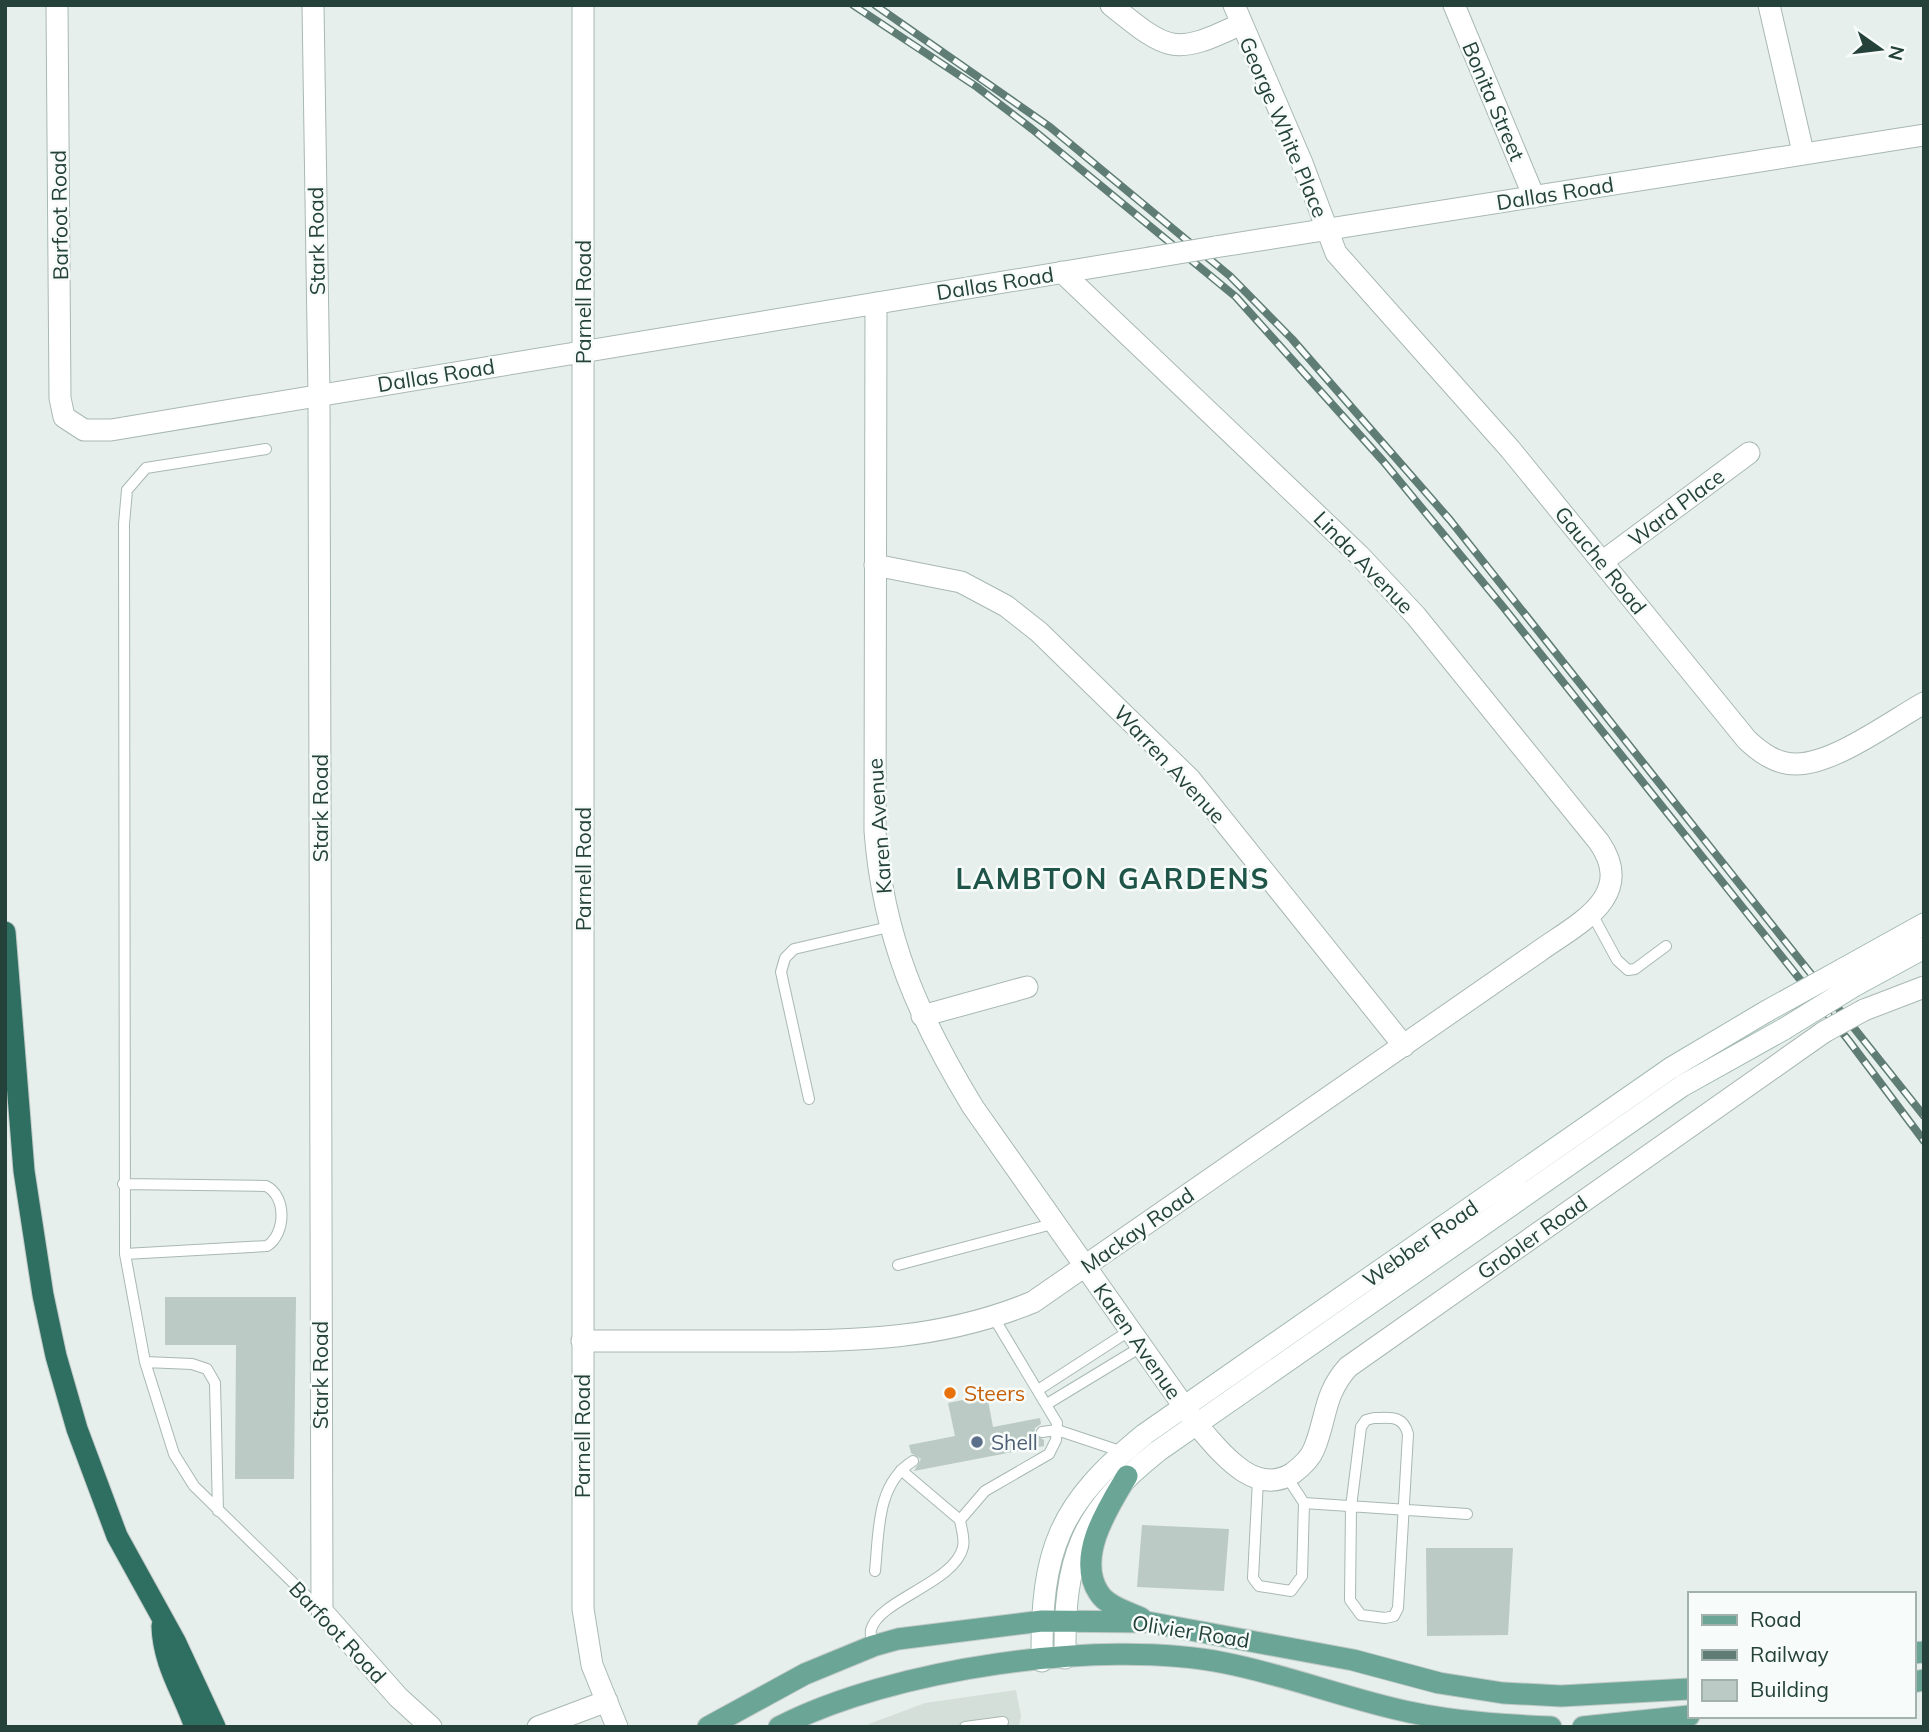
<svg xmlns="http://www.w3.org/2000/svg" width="1929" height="1732" viewBox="0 0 1929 1732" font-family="Mulish,sans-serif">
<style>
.built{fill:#d4dfda}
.building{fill:#bbcac4}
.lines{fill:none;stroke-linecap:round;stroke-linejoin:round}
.service-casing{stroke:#a8b8b2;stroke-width:12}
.minor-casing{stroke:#a8b8b2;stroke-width:23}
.secondary-casing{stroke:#a4bbb3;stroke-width:23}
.primary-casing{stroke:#c2cac8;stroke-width:23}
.motorway-casing{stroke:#c2cac8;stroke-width:23}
.service{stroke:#fff;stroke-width:10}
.minor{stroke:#fff;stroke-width:21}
.secondary{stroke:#fff;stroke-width:21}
.primary{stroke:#6aa596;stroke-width:21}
.motorway{stroke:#2f6f62;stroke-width:21}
.rail-casing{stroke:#5f7d75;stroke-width:8}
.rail{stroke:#f7fbf9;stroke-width:5;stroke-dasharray:16;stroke-linecap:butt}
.minor-bridge-casing{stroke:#a8b8b2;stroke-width:23;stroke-linecap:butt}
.secondary-bridge-casing{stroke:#a4bbb3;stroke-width:23;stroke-linecap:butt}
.minor-bridge{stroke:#fff;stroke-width:21}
.secondary-bridge{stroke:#fff;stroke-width:21}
.food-dot{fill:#e8710a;stroke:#f7fbf9;stroke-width:2.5}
.service-dot{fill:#5c6f8a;stroke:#f7fbf9;stroke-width:2.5}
.labels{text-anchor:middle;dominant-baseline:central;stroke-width:5;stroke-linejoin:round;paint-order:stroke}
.street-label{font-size:21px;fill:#24423a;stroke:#f7fbf9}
.food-label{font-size:21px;fill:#c56008;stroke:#f7fbf9;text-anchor:start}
.service-label{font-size:21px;fill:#4e5e75;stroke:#f7fbf9;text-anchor:start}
.district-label{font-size:28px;font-weight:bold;letter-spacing:2px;fill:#1f5548;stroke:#f7fbf9}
</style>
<rect width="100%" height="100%" fill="#e6efeb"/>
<path class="built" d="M1016,1690L1021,1716L1019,1727H861L925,1703Z"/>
<path class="building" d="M165,1297H296L294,1479H235L236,1345H165Z
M987,1395L993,1427L1040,1418L1041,1424L1035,1428L1034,1434L1044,1440V1446L914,1471L921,1459L911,1453L909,1445L955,1436L948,1403Z
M1142,1525L1229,1529L1224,1591L1137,1587Z
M1426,1548H1513L1508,1635L1427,1636Z"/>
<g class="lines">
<g class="service-casing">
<path id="service" d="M266,449L146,468L127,490L124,524L125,1254L145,1362L174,1454L194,1486L320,1609
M1592,914L1617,960L1628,970L1635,969L1666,946
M809,1099L781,972L785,958L794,949L889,927
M123,1184L266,1186C287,1196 286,1234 267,1246L125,1254
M898,1265L1056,1223
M145,1362L192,1364L207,1369L215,1383L218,1511
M1038,1390L1129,1331
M1047,1404L1141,1347
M1374,1418C1391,1418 1403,1415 1408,1434L1398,1608L1394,1616L1385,1618L1361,1615L1350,1600L1351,1507L1361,1427L1366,1420Z
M1042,1432L1057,1430L1123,1452
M901,1470L960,1520L985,1491L1049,1454L1056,1440L1057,1423L994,1318
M1287,1477L1304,1503L1467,1514
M1258,1480L1253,1578L1259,1586L1291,1591L1302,1576L1304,1503
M875,1571C879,1533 876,1484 913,1461
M873,1646C872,1642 870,1634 871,1630C878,1600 955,1583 963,1547C965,1538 961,1528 960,1520
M965,1727L1003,1722"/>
</g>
<g class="minor-casing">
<path id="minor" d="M57,5L60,398L64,417L84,430H111L1149,258
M313,5L319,394L322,1611L398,1697L431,1727
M583,5V1609L592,1665L617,1727
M1111,5C1169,52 1174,56 1241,24
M1234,5L1302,163L1336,253L1510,449L1747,740C1761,753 1776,764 1796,764C1834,764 1890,722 1924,703
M1454,5L1534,197
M1769,5L1803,152
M1215,247L1924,135
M876,303L875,831C883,937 918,1017 973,1107L1197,1425C1220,1451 1254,1498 1293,1473C1301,1467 1310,1459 1314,1449C1327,1418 1323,1395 1348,1367L1824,1032
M1602,562L1749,453
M875,565L961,582L1006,606L1039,632L1190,779L1404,1046
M1864,1010L1924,987
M922,1016L1027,987
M582,1341C641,1341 700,1341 759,1341C857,1341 941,1340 1033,1302L1538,952C1577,924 1637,897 1599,842L1416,616L1359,555L1062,272
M538,1727L607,1701"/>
</g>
<g class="secondary-casing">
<path id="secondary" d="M1843,969L1924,924
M1854,986L1924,948
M1065,1658C1064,1558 1079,1514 1158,1451L1682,1086L1784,1029
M1042,1661C1041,1549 1058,1505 1145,1434L1671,1068L1767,1011"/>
</g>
<g class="primary-casing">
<path id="primary" d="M1127,1476C1109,1506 1075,1557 1099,1593C1107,1606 1128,1612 1141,1618
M1913,1653L1924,1652
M1913,1682L1924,1680
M708,1727L805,1674L873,1646L898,1639L1042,1621L1147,1622L1353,1660L1439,1683L1503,1693L1561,1696L1689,1689
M779,1727C891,1669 1101,1638 1225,1663C1287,1675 1347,1699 1409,1712C1456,1722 1504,1725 1551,1727
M1583,1727L1689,1716"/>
</g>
<g class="motorway-casing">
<path id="motorway" d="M5,932L24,1171L43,1295L56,1356L77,1429L117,1536L175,1641L215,1727
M162,1626C163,1664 183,1692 195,1727"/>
</g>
<use href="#service" class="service"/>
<use href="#minor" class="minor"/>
<use href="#secondary" class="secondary"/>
<use href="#primary" class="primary"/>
<use href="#motorway" class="motorway"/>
<g class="rail-casing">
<path id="rail" d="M853,5L977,87L1032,129L1236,297L1383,461L1504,608L1849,1041L1924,1141
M875,5L1050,127L1230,276L1292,339L1450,520L1924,1116"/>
</g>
<use href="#rail" class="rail"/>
<g class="minor-bridge-casing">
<path id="minor-bridge" d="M1149,258L1215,247
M1824,1032L1864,1010"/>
</g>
<g class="secondary-bridge-casing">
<path id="secondary-bridge" d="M1767,1011L1843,969
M1784,1029L1854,986"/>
</g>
<use href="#minor-bridge" class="minor-bridge"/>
<use href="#secondary-bridge" class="secondary-bridge"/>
</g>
<circle class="food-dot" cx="950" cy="1393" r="7"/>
<circle class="service-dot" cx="977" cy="1442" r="7"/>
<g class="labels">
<g class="street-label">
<text transform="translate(1494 101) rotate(67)">Bonita Street</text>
<text transform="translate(1284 127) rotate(67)">George White Place</text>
<text transform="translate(1555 193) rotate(-9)">Dallas Road</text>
<text transform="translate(59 215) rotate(-91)">Barfoot Road</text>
<text transform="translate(316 241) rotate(-91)">Stark Road</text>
<text transform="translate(995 283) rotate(-9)">Dallas Road</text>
<text transform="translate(583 302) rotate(-90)">Parnell Road</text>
<text transform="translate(436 375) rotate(-9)">Dallas Road</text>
<text transform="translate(1676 507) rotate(-37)">Ward Place</text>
<text transform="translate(1601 560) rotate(51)">Gauche Road</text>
<text transform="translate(1364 562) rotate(46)">Linda Avenue</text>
<text transform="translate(1170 764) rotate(47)">Warren Avenue</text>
<text transform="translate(320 808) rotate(-90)">Stark Road</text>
<text transform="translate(879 826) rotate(-94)">Karen Avenue</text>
<text transform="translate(583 869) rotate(-90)">Parnell Road</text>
<text transform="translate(1137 1230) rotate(-35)">Mackay Road</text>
<text transform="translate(1532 1237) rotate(-35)">Grobler Road</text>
<text transform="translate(1420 1243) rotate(-35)">Webber Road</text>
<text transform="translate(1138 1341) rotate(55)">Karen Avenue</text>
<text transform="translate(320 1375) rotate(-90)">Stark Road</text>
<text transform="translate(582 1436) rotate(-90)">Parnell Road</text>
<text transform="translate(1191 1631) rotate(9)">Olivier Road</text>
<text transform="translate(338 1632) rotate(47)">Barfoot Road</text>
</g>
<g class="food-label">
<text x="964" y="1393">Steers</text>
</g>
<g class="service-label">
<text x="991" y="1442">Shell</text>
</g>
<g class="district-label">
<text x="1113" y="878">LAMBTON GARDENS</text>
</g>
</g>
<rect width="1929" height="1732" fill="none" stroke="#24423a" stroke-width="14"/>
<rect x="1688" y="1592" width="228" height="126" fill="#f7fbf9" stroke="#a3b1ad" stroke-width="2"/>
<rect x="1702" y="1615" width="35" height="10" fill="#6aa596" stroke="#a3b1ad" stroke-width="2"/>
<text x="1750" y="1627" font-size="21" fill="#24423a">Road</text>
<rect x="1702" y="1650" width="35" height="10" fill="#5f7d75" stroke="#a3b1ad" stroke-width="2"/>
<text x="1750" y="1662" font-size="21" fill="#24423a">Railway</text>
<rect x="1702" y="1680" width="35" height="21" fill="#bbcac4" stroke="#a3b1ad" stroke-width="2"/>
<text x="1750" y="1697" font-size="21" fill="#24423a">Building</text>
<g transform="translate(1880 49) rotate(104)" stroke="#f7fbf9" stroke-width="5" paint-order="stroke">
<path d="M0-5L12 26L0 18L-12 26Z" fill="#24423a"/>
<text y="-10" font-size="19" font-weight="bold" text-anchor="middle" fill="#24423a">N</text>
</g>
</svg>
